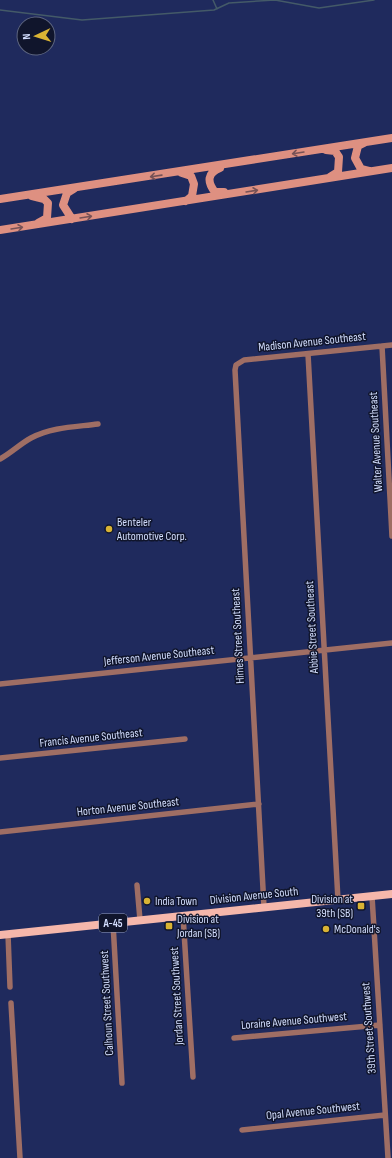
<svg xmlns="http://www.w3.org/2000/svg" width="392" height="1158" viewBox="0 0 392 1158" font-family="'Sofia Sans Condensed',sans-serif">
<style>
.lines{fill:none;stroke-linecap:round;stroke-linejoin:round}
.stream{stroke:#445a68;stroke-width:1.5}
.street{stroke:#9f6e64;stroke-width:5.5}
.secondary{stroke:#de9081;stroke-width:8}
.primary{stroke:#f5b7ab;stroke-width:8}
.oneway{stroke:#775256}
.poi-dot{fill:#d9b334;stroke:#10152c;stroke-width:1.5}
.labels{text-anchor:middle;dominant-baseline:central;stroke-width:3;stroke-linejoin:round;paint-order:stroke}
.shield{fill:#10152c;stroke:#97a0be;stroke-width:1}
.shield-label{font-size:11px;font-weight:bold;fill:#d1dcfc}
.street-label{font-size:12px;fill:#d1dcfc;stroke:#10152c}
.poi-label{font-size:12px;fill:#d1dcfc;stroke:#10152c;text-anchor:start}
</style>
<rect width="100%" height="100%" fill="#1f2a5d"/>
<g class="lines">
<path class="stream" d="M213,0L217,9
M0,10L82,20L214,10L229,3L275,0L319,8L374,0"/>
<path class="street" d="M382,346L392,536
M308,354L338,900
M0,459C11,453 20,444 31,438C52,427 75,427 98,424
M0,684L392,643
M0,758L185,739
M0,832L259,804
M137,885L140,920
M372,896L388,1158
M264,907L235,370L236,365L244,360L392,345
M183,915L193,1077
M113,923L122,1083
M8,934L10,987
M11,1003L20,1158
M234,1038L380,1025
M242,1130L385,1115"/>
<path class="secondary" d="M364,143L358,146L355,158L361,169L369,171
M326,150L335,151L339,157L338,172L330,177
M220,168C207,173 207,182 215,192H224
M182,173L191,176L194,184L192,196L186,201
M32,196L44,199L48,203L47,218L38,223
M0,199L392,138
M72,219L63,205L67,193L75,188
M0,230L392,168"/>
<path class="primary" d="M0,935L392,894"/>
</g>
<defs><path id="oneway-shaft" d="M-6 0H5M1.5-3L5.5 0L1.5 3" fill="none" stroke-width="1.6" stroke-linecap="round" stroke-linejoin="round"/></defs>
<g class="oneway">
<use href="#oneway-shaft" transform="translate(298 153) rotate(171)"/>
<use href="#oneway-shaft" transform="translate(156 176) rotate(172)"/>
<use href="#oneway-shaft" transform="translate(252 191) rotate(-9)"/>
<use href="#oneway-shaft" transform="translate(86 217) rotate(-9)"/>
<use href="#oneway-shaft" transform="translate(17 228) rotate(-9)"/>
</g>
<g class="poi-dot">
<circle cx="109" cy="529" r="4"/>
<circle cx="147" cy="901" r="4"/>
<rect x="357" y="902" width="8" height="8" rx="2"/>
<rect x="165" y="922" width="8" height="8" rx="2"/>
<circle cx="326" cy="929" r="4"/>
</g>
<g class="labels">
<rect class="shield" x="99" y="914" width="28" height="18" rx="3"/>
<g class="shield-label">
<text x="113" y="923">A-45</text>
</g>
<g class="street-label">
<text transform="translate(312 342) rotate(-6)">Madison Avenue Southeast</text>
<text transform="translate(376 442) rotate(-93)">Walter Avenue Southeast</text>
<text transform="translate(312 627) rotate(-93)">Abbie Street Southeast</text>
<text transform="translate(238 636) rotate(-93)">Himes Street Southeast</text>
<text transform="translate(159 656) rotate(-6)">Jefferson Avenue Southeast</text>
<text transform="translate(91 738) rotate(-6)">Francis Avenue Southeast</text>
<text transform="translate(128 807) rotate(-6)">Horton Avenue Southeast</text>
<text transform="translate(254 896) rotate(-6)">Division Avenue South</text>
<text transform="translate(177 996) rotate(-93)">Jordan Street Southwest</text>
<text transform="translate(107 1003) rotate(-93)">Calhoun Street Southwest</text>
<text transform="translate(294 1021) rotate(-5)">Loraine Avenue Southwest</text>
<text transform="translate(369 1028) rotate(-94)">39th Street Southwest</text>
<text transform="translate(313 1111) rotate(-6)">Opal Avenue Southwest</text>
</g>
<g class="poi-label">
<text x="117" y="522">Benteler<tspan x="117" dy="14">Automotive Corp.</tspan></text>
<text x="353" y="899" text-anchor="end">Division at<tspan x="353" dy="14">39th (SB)</tspan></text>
<text x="155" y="901">India Town</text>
<text x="177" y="919">Division at<tspan x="177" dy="14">Jordan (SB)</tspan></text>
<text x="334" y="929">McDonald's</text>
</g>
</g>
<g transform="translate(36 36) rotate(266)"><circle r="19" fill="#10152c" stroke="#5d657f"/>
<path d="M0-3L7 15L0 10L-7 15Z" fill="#d9b334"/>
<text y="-6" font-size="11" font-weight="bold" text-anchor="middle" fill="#d1dcfc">N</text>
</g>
</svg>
